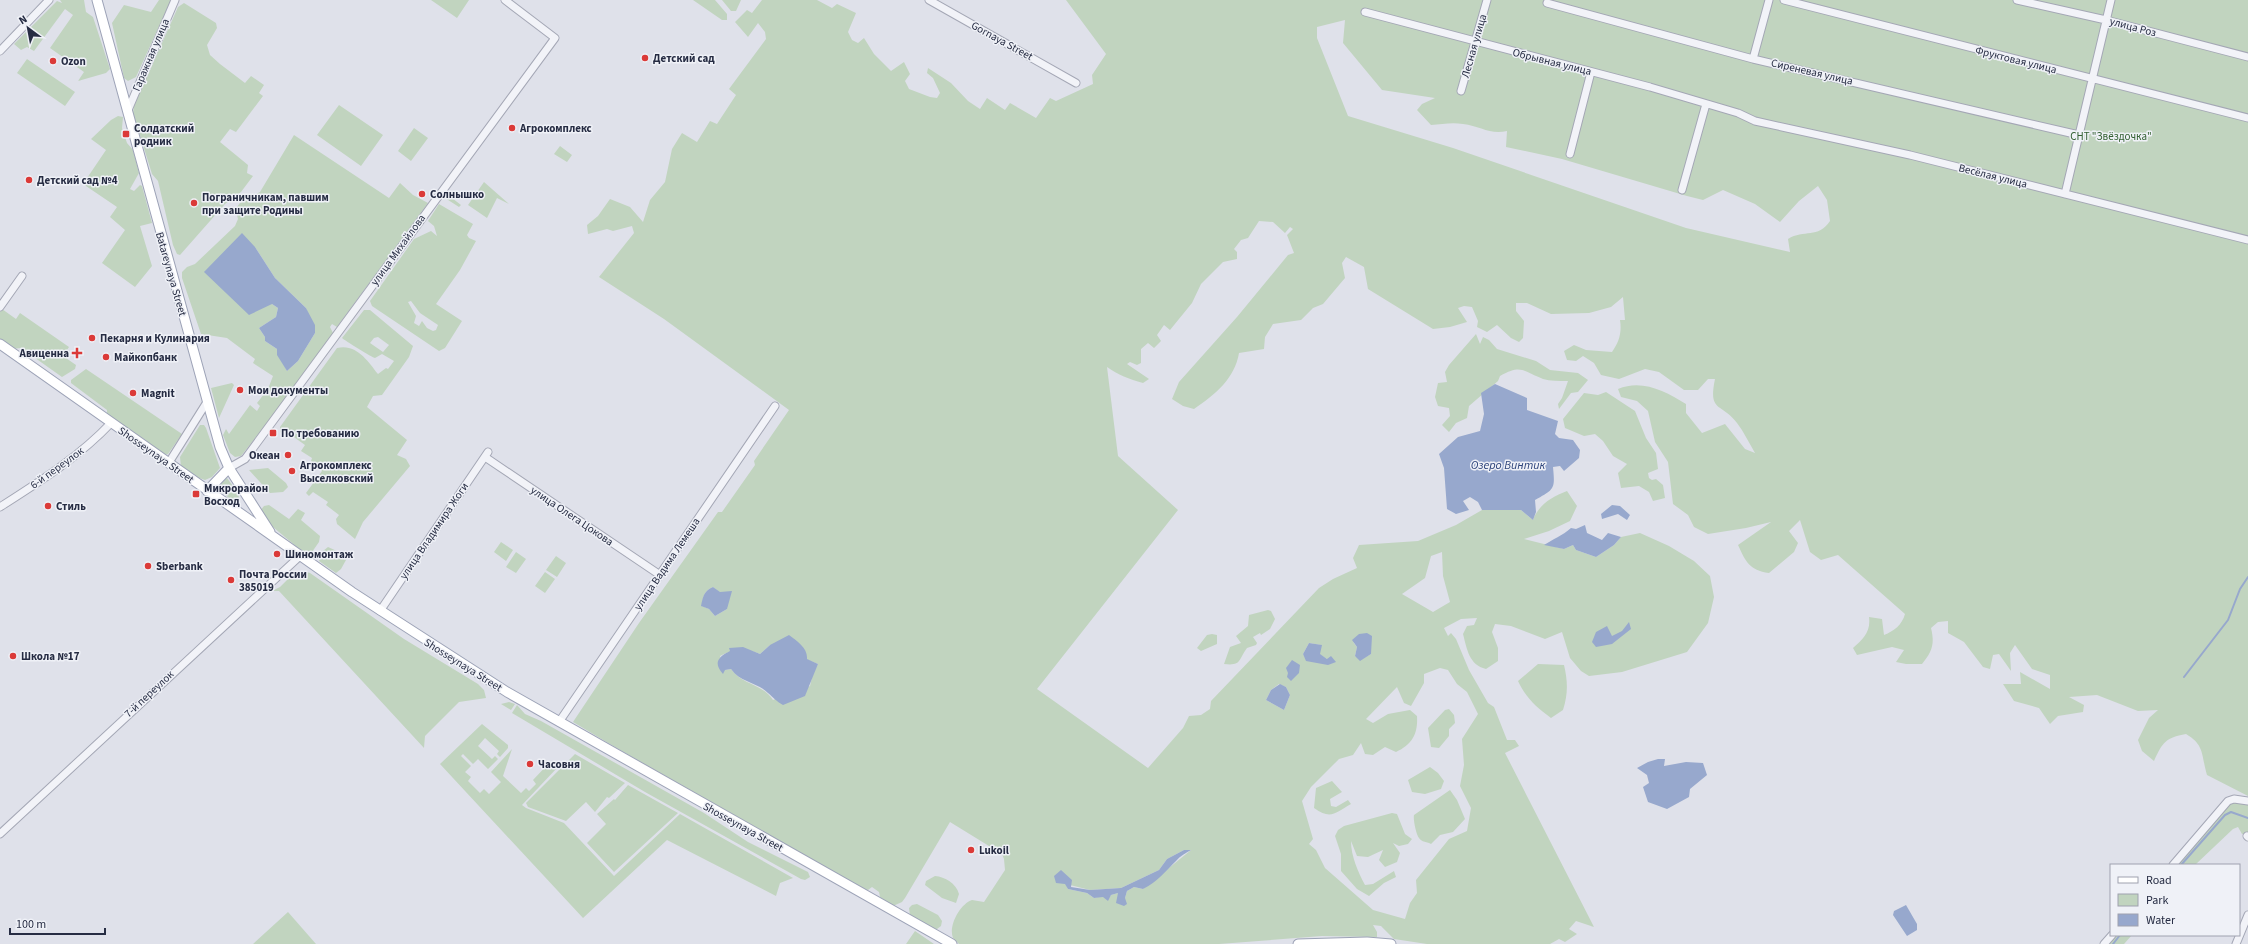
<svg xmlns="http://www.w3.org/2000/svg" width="2248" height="944" viewBox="0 0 2248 944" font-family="'Source Sans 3',sans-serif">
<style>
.green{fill:#c1d4bf;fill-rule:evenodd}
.water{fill:#97a8cd}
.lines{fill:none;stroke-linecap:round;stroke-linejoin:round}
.stream{stroke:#97a8cd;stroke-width:2}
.minor-casing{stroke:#a4a7b5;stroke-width:9}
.major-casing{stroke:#9da3b7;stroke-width:11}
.minor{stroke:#f2f3f8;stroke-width:7}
.major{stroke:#fff;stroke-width:9}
.poi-dot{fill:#db3a38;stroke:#eff1f7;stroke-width:1.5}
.labels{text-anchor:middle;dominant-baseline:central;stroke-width:3;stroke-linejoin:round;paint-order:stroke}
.street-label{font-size:11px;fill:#262c43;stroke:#eff1f7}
.poi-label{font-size:11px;font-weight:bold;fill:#262c43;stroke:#eff1f7;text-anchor:start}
.park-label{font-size:11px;fill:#336032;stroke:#eff1f7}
.water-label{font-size:12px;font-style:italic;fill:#2c437a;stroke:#eff1f7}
</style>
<rect width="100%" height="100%" fill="#dfe1ea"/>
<path class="green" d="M60,0H84L86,12L93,17L110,69L106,73L78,81L84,72L50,48L73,15L65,9L34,51L27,47L21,50L14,44L57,1L62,3Z
M159,0H171L136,77L128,81L124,78L112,23L124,5L151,12Z
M431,0H469L457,18Z
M693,0H715L727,14V20H722Z
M722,0H741L736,11H731Z
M762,0H817L832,8L837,4L856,13L848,32L852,40L858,43L864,38L874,54L891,71L904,62L910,74L905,81L909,89L930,97L937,98L940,93L933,78L927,73L928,68L951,83L968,101L980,109L987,98L1005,110L1010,103L1036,118L1050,98L1056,101L1093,84L1092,75L1106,54L1066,0H2248V796L2207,775C2201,755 2205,745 2186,734C2165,738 2163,742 2154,761L2142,751L2138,740L2149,718L2158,710L2138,711L2097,695L2069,697L2084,705L2083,712L2058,716L2050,724L2039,708L2014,701L2003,684H2021L2020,672L2050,689V675L2032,669L2015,645L2010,653L2011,671L1999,654L1993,655L1990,669L1983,667L1964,642L1948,633V621L1938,622L1931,628C1935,644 1932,652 1922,664H1906L1896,662L1904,650L1892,647L1857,655L1853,648C1863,639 1871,632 1869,617L1882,619L1884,635C1894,631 1902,625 1905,614L1838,555L1821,560L1810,552L1800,520L1789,531L1798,543L1794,552L1769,573C1749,570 1746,562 1738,545L1771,522L1746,528L1708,534L1694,527L1688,515L1673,504L1668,462L1655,442L1648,411L1637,401L1621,397L1618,389C1642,379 1665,391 1686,404V413L1702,433L1725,424L1745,449L1755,453C1749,443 1744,432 1737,423C1721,402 1708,413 1715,379H1708L1698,390H1684L1659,372L1645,369L1619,379L1601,375L1594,363L1583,356L1576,361L1567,360L1564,351L1574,345L1586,350L1612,352C1619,342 1622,333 1620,320H1625L1623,297L1611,307L1589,313L1551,314L1527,303H1516V311L1524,321L1523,338L1519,342L1511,338L1497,325L1487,332L1477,327L1478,321L1472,307L1464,306L1458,308L1467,322L1450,327L1433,329L1368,289L1364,267L1346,257L1342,263L1345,278L1323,304L1313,308L1301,320L1273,324L1265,337L1264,349L1239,353C1235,378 1215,395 1194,409L1183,406L1172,399L1179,382L1237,317L1288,255L1294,253L1287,235L1293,229L1290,227L1285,233L1273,222L1259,221L1248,238L1241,240L1234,249L1237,252V259L1223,262L1201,284L1192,303L1170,330L1164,325L1157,335L1161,341L1154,348L1148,343L1141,349V363L1137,365L1130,362L1127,364L1149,379L1143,383C1129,379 1118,375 1107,367L1118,456L1178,510L1037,689L1148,768L1183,728L1189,716L1201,715L1210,709L1211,701L1319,588L1333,579L1357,568L1353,558L1359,545L1418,541L1456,525L1482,510H1521L1533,520C1539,504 1552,497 1567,491L1577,506L1570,521L1549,531L1524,539L1564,549L1573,545L1576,550L1596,557L1614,545L1621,537L1640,533L1669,546L1694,561L1710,576L1714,597L1708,623L1687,652L1622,672L1589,676L1581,671L1570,658L1562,632L1545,639L1511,626L1495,624L1492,632L1498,648V661L1486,669C1469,665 1467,649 1463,634L1467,626L1474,625L1477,618L1461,619L1444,628L1448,636L1451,633L1456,639L1469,670L1488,703L1494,707L1507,740H1515L1519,746L1505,753L1594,927L1576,921L1569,929L1577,934L1565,942L1559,939L1550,944H1427L1394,939L1381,926L1373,925L1377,932V937L1322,936L1219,944H959L953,938C948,926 960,904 972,900L984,902L1005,870L1004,859L1002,854L950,822L905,898L902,902L893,906L880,897L879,892L872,887L868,890L863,889C767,832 669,780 573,722L639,623L718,512H722L755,465L754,461L789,410L664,319L599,277L634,233L632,226L613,231L607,229L588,234L587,225L598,216L610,199L630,207L643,222L650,200L665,182L672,149L682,133L697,142L710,121L717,124L736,95L729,89L766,39L765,32L758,23L748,37L735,22L747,10L752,13ZM1345,20L1343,43L1382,90L1435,98L1422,104L1417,110L1431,125C1442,124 1453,122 1463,124C1480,126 1490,135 1507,131L1506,147L1562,159L1687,196L1703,200L1723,190L1755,204L1780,222L1799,201L1818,186L1827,200L1830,221C1818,239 1804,229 1788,239L1790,252L1686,228L1453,148L1348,116L1317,38V27ZM1442,552L1443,576L1450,602L1433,612L1402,594L1425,578L1431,556ZM713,587C720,593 728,598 727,609L715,616L709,609L702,606C703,596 704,591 713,587ZM1353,642L1371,654L1362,659L1355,656L1357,647ZM1309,643L1321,645L1319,654L1327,659L1307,661L1303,654ZM770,645L818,664L813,673L810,686L773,700C763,684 742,685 731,669L725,670L720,656C734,649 746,648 760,654ZM1440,668L1448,670L1457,684L1467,692L1478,714L1462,739L1464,765L1460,786L1471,808L1467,831L1449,839L1416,880L1417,893L1410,903L1405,919L1373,910L1325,868L1316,850L1309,844L1313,839L1302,801L1311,787L1339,759L1353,755L1361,743L1365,754L1373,755L1385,747L1396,752C1413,744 1418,733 1417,716L1410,710L1388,714L1373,723L1366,719L1397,687L1404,703L1411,706L1424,683V674ZM1279,684L1286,687L1290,695L1284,710L1266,700L1271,690ZM1184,850H1191L1143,889L1134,887L1127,891L1125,898L1118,899V893L1111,895L1108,900L1103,896L1094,898L1087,893L1068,889L1066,884L1090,890L1121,888L1159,870L1167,859Z
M184,3L216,23L217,28L207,45L210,55L220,64L245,83L251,76L264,85L259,93L263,96L236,132L230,129L220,142L248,165L247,173L253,176L241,192L225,204L180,255L177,254L173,245L158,181L152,174L133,113L134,106L178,7Z
M27,59L75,92L65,106L17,73Z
M339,105L383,135L361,166L317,135Z
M118,116L123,117L122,128L127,143L133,150L139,173L130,189L134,191L140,185L142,186L152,223L140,226L152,266L135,287L102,263L125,230L110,217L117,207L83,184L106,150L91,139L111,120Z
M414,128L428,138L411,161L398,151Z
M294,135L389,198L400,183L413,195L428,203L337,327L332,324L330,327L333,333L282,404L241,456L235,457L230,453L223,435L226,429L229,434L250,405L257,411L260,406L257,403L268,389L273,376L253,363L255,359L227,338L201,334L182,278V272L187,267L195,264L235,226L238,219L237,215L232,213L240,203L260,192ZM255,247L275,278L306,308L315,333L298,361L287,371L277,349L265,341V337L259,328L276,317L278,308L272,304Z
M560,146L572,155L567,162L554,154Z
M484,182L509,204L497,198L487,218L468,205Z
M448,195L461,205L459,207L445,198Z
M439,204L473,224L467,235L469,238L476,241L460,270L436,304L462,321L445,348L439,351L372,306L370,301L414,239L431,231L437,236L434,226L428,221ZM411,301L420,313L438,325L436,330L433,331L427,328L422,321L419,326L414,323L416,316L408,302Z
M2,309L16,319L20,313L69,347L63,356L76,365L75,369L62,377L21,348L11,349L0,341V312Z
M364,310H370L413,346L409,357L382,395L373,396L367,407L407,440L397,455L406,459L410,466L363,522L355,539L337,524L336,519L339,515L326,505L328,502L313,492L309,496L306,493L322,471L311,461L312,458L301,451L305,445L291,435L289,438L280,432V427L337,348C356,343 368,361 378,374L386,368L388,369L394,361L382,354L375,358C373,358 344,340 342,338ZM378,337L389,345L383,352L370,343L374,338Z
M1476,334L1480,344L1483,337L1489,340L1497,349L1536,361L1550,370L1578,373L1588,380L1578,392L1571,393L1559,409L1558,404L1562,398L1568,381C1559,381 1550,381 1543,379C1522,371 1522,364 1500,376L1498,381L1469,406L1467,418L1456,423L1449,432L1442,425L1450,416L1449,408L1438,406L1435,397L1438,383L1447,382L1445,372L1449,365Z
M86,369L182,434L168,454L165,455L148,447L147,441L132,431H127L107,417V410L71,383V380Z
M232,383L234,385L219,418L211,388Z
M1606,392L1635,411L1646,438L1656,453L1658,469L1648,473L1649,478L1652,480L1656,479L1663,485L1665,498L1653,501L1649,492L1639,486L1621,488L1618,473L1627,464L1613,456L1603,441L1595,434L1584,436L1565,428L1563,419L1584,393L1598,395Z
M200,425H204L206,428L220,468L212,477L205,480L191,475L181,467L180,457Z
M268,468L286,483L288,487L283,492L270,493L249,470Z
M227,478L238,493L240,503L233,501L219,490V483Z
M269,505L289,519L298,509L305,513L301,520L320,536L319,542L312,552L304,553L273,527L260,511L264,506Z
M501,542L513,550L506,561L494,552Z
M328,547L339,552L346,560L341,569L336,573L319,561L323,551Z
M516,552L526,559L516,573L506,567Z
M556,556L566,563L557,577L546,570Z
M303,571L310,573L404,639L478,684L484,690L486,698L459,702L425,736L424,748L279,591H272L280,587L295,572Z
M545,572L555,579L545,593L535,586Z
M1268,610L1271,611L1275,619L1270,629L1261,635L1260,633L1253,637L1257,643L1256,645L1247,648C1238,660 1242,666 1224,664L1230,647L1241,643L1236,636L1248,626L1249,615Z
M1212,634L1217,635V644L1201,651L1197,648L1207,635Z
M1538,664L1564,665C1568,682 1568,694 1563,710L1551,718C1536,707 1526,698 1518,681Z
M509,702L515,704L511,710L501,704Z
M517,705L525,714L541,721L704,813L748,842L808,872L810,877L805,880L801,879L645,792L512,713Z
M1449,709L1454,715L1455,723L1449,729V736L1439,748L1431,747L1428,728L1445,710Z
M482,724L508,745V748L500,757L497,754L499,751L485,738L478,746L492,759L495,756L498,759L488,769L478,759L473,764L463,754L461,756L471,766L465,772L471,777L468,781L480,793L484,789L489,794L501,782L491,772L512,749L503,776L521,793L526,788L529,791L536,784L533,780L550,762L557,768L522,805L526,808L564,823L614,876L680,814L793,878L780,883L776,896L667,840L583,918L440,764Z
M575,754L625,783L609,798L607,797L595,812L586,802L566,821L528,807L526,803Z
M1430,767L1438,773L1444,781L1441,789L1425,794L1412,792L1408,780Z
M1332,781L1342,792L1330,799L1331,806L1336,807L1348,800L1351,804C1335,813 1331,820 1314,808L1316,788Z
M628,785L678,813L614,872L587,843L606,824L597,814L614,799L615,800Z
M1450,790L1457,800L1465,819L1453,832L1440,835L1431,844C1428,842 1421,842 1419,838C1416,834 1413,819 1414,815Z
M2233,802L2248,804V835L2242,834L2238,827L2233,829L2195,865H2176L2225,808Z
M1392,813L1397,814L1405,834L1412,839L1408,844L1399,846L1393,843L1400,853L1397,862L1385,867L1379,860L1383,850L1368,857L1357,856L1351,841C1351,856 1358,872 1365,885L1373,884L1394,871L1396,877L1384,883L1369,896L1357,889L1341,871V854L1335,836L1338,830L1344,826Z
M935,876C945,877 956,883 959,894L956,903L942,898L925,885L926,881Z
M917,904L938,915L942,921L941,926L937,929H932L910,916L909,908L912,905Z
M288,912L316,944H253Z
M915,931L934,944H906Z
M2115,935H2132L2124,944H2107Z"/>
<path class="water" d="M242,233L255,247L275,278L306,308L315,325V333L298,361L287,371L277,355V349L265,341V337L259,328L276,317L278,308L272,304L249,315L204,272Z
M1495,384L1527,398V410L1558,421L1555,434L1559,438L1573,440L1580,450L1579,458L1564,471L1560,466L1553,467C1555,489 1555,489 1535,500L1536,512L1533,520L1521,510H1482L1478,502L1470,497L1463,501L1469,510L1456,514L1447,509L1444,468L1439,454L1458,437L1480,431L1484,414L1481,393Z
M1612,505L1620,506L1630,515L1627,520L1618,514L1602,519L1601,514Z
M1585,525L1587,533L1602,540L1608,533L1621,537L1614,545L1596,557L1576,550L1573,545L1564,549L1544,545C1553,539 1562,536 1571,528L1576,529Z
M713,587L720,592L732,591L727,609L715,616L709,609L701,606C703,596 704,591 713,587Z
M1629,622L1631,629L1612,644L1596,647L1592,642L1596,632L1607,626L1612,636L1622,631Z
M1367,633L1372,636L1371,654L1360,661L1355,656L1357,647L1352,640L1359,634Z
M789,635C797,641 808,648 807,659L818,664L805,696L783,705C776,701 774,698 768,693C757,682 741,683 731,669L725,670L723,674C713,663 718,657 730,651L729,648L743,647L760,654L770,645Z
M1309,643L1322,645L1320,654L1327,659L1331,656L1336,662L1328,665L1306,661L1303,654Z
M1292,660L1300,665L1299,673L1291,681L1287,677L1288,673L1286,668Z
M1280,684L1286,687L1290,695L1284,710L1266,700L1271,690Z
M1658,759H1665L1664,766L1686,762L1703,763L1707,775L1690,789L1689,797L1667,809L1648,802L1643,787L1649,783L1647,775L1637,768L1648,762Z
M1184,850H1191C1186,853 1180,856 1176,861C1165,872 1157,882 1143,889L1134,887L1127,891L1125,898L1127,904L1124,906L1116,903L1118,893L1111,895L1108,901L1103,897L1094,898L1087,893L1068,889L1065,884L1056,883L1054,876L1061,870L1072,880L1071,887L1090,890L1121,888L1159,870L1167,859Z
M1906,905L1917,924V930L1907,936L1893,915L1894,911Z"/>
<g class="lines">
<path class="stream" d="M2184,677L2228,620L2240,589L2248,577
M2181,865L2225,815L2231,812L2248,818
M2113,944L2120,935"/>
<g class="minor-casing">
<path id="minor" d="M929,0L1076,83
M1784,0L2248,118
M2017,0L2106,20L2248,57
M1547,3L1753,59L2079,135
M1365,12L1650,87L1738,113L1755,121L1910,155L2248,240
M0,51L49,0
M1753,59L1769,0
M1461,91L1487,0
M128,110L175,0
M1570,154L1591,72
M1682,190L1706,104
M2065,194L2111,0
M0,307L22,276
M485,457L660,575
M168,464L207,402
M229,468L245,459L555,38L505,0
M0,507C39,482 79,457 111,423
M380,611L488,452
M559,722L775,406
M0,834L300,556
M2247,836L2248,837
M2173,865L2228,801L2234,799L2248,801
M2104,944L2112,935
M2236,944L2248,915"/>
</g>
<g class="major-casing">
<path id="major" d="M97,0L220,447L229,468L270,532
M0,344L352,592L507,692L952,944
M207,491L229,468
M1298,944L1367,942L1391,944"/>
</g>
<use href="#minor" class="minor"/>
<use href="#major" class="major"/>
</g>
<g class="poi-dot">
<circle cx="645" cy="58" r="4"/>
<circle cx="53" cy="61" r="4"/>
<circle cx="512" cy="128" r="4"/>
<rect x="122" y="130" width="8" height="8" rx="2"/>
<circle cx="29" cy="180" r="4"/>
<circle cx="422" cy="194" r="4"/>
<circle cx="194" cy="203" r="4"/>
<circle cx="92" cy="338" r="4"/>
<path d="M75 347h4v4h4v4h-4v4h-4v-4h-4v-4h4z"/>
<circle cx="106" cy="357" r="4"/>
<circle cx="240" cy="390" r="4"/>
<circle cx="133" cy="393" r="4"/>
<rect x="269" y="429" width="8" height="8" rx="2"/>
<circle cx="288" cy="455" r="4"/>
<circle cx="292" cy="471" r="4"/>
<rect x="192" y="490" width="8" height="8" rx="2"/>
<circle cx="48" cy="506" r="4"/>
<circle cx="277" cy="554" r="4"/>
<circle cx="148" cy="566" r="4"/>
<circle cx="231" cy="580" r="4"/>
<circle cx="13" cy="656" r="4"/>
<circle cx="530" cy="764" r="4"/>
<circle cx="971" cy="850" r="4"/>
</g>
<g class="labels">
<g class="street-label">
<text transform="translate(2133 27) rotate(15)">улица Роз</text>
<text transform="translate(1002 41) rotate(29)">Gornaya Street</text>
<text transform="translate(1474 46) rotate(-74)">Лесная улица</text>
<text transform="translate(151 55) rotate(-67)">Гаражная улица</text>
<text transform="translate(2016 60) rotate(14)">Фруктовая улица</text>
<text transform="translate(1552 62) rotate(14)">Обрывная улица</text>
<text transform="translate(1812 72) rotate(13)">Сиреневая улица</text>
<text transform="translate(1993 176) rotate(14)">Весёлая улица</text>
<text transform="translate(398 250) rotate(-54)">улица Михайлова</text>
<text transform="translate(171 274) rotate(74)">Batareynaya Street</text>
<text transform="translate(156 455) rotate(35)">Shosseynaya Street</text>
<text transform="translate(57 468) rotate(-36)">6-й переулок</text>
<text transform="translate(572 516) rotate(34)">улица Олега Цокова</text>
<text transform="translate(434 531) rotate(-56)">улица Владимира Жоги</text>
<text transform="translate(667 564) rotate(-56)">улица Вадима Лемеша</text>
<text transform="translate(463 665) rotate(32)">Shosseynaya Street</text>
<text transform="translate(149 694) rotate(-43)">7-й переулок</text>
<text transform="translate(743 827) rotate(29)">Shosseynaya Street</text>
</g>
<g class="poi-label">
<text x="653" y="58">Детский сад</text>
<text x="61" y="61">Ozon</text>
<text x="134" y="128">Солдатский<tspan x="134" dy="13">родник</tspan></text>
<text x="520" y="128">Агрокомплекс</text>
<text x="37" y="180">Детский сад №4</text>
<text x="430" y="194">Солнышко</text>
<text x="202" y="197">Пограничникам, павшим<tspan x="202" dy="13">при защите Родины</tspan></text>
<text x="100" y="338">Пекарня и Кулинария</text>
<text x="69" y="353" text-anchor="end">Авиценна</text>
<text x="114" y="357">Майкопбанк</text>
<text x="248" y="390">Мои документы</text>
<text x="141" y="393">Magnit</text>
<text x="281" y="433">По требованию</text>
<text x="280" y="455" text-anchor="end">Океан</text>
<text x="300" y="465">Агрокомплекс<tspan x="300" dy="13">Выселковский</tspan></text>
<text x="204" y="488">Микрорайон<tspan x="204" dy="13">Восход</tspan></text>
<text x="56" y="506">Стиль</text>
<text x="285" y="554">Шиномонтаж</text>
<text x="156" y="566">Sberbank</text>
<text x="239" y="574">Почта России<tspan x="239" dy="13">385019</tspan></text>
<text x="21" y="656">Школа №17</text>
<text x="538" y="764">Часовня</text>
<text x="979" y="850">Lukoil</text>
</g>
<g class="park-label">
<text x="2111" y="136">СНТ "Звёздочка"</text>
</g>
<g class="water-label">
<text x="1508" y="465">Озеро Винтик</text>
</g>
</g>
<rect x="2110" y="864" width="130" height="72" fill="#eff1f7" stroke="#9fa2af"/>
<rect x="2118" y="877" width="20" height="6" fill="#ffffff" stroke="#9fa2af"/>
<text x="2146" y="884" font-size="12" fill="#262c43">Road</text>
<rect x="2118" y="894" width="20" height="12" fill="#c1d4bf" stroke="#9fa2af"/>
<text x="2146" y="904" font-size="12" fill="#262c43">Park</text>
<rect x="2118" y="914" width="20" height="12" fill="#97a8cd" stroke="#9fa2af"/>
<text x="2146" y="924" font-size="12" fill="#262c43">Water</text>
<g transform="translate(28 28) rotate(328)" stroke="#eff1f7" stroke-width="3" paint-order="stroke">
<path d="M0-3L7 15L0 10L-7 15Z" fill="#262c43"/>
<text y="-6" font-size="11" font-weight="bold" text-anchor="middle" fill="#262c43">N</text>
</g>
<path d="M10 928v6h95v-6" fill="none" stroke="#262c43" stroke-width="2"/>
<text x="16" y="928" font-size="12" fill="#262c43" stroke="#eff1f7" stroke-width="3" paint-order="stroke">100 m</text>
</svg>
